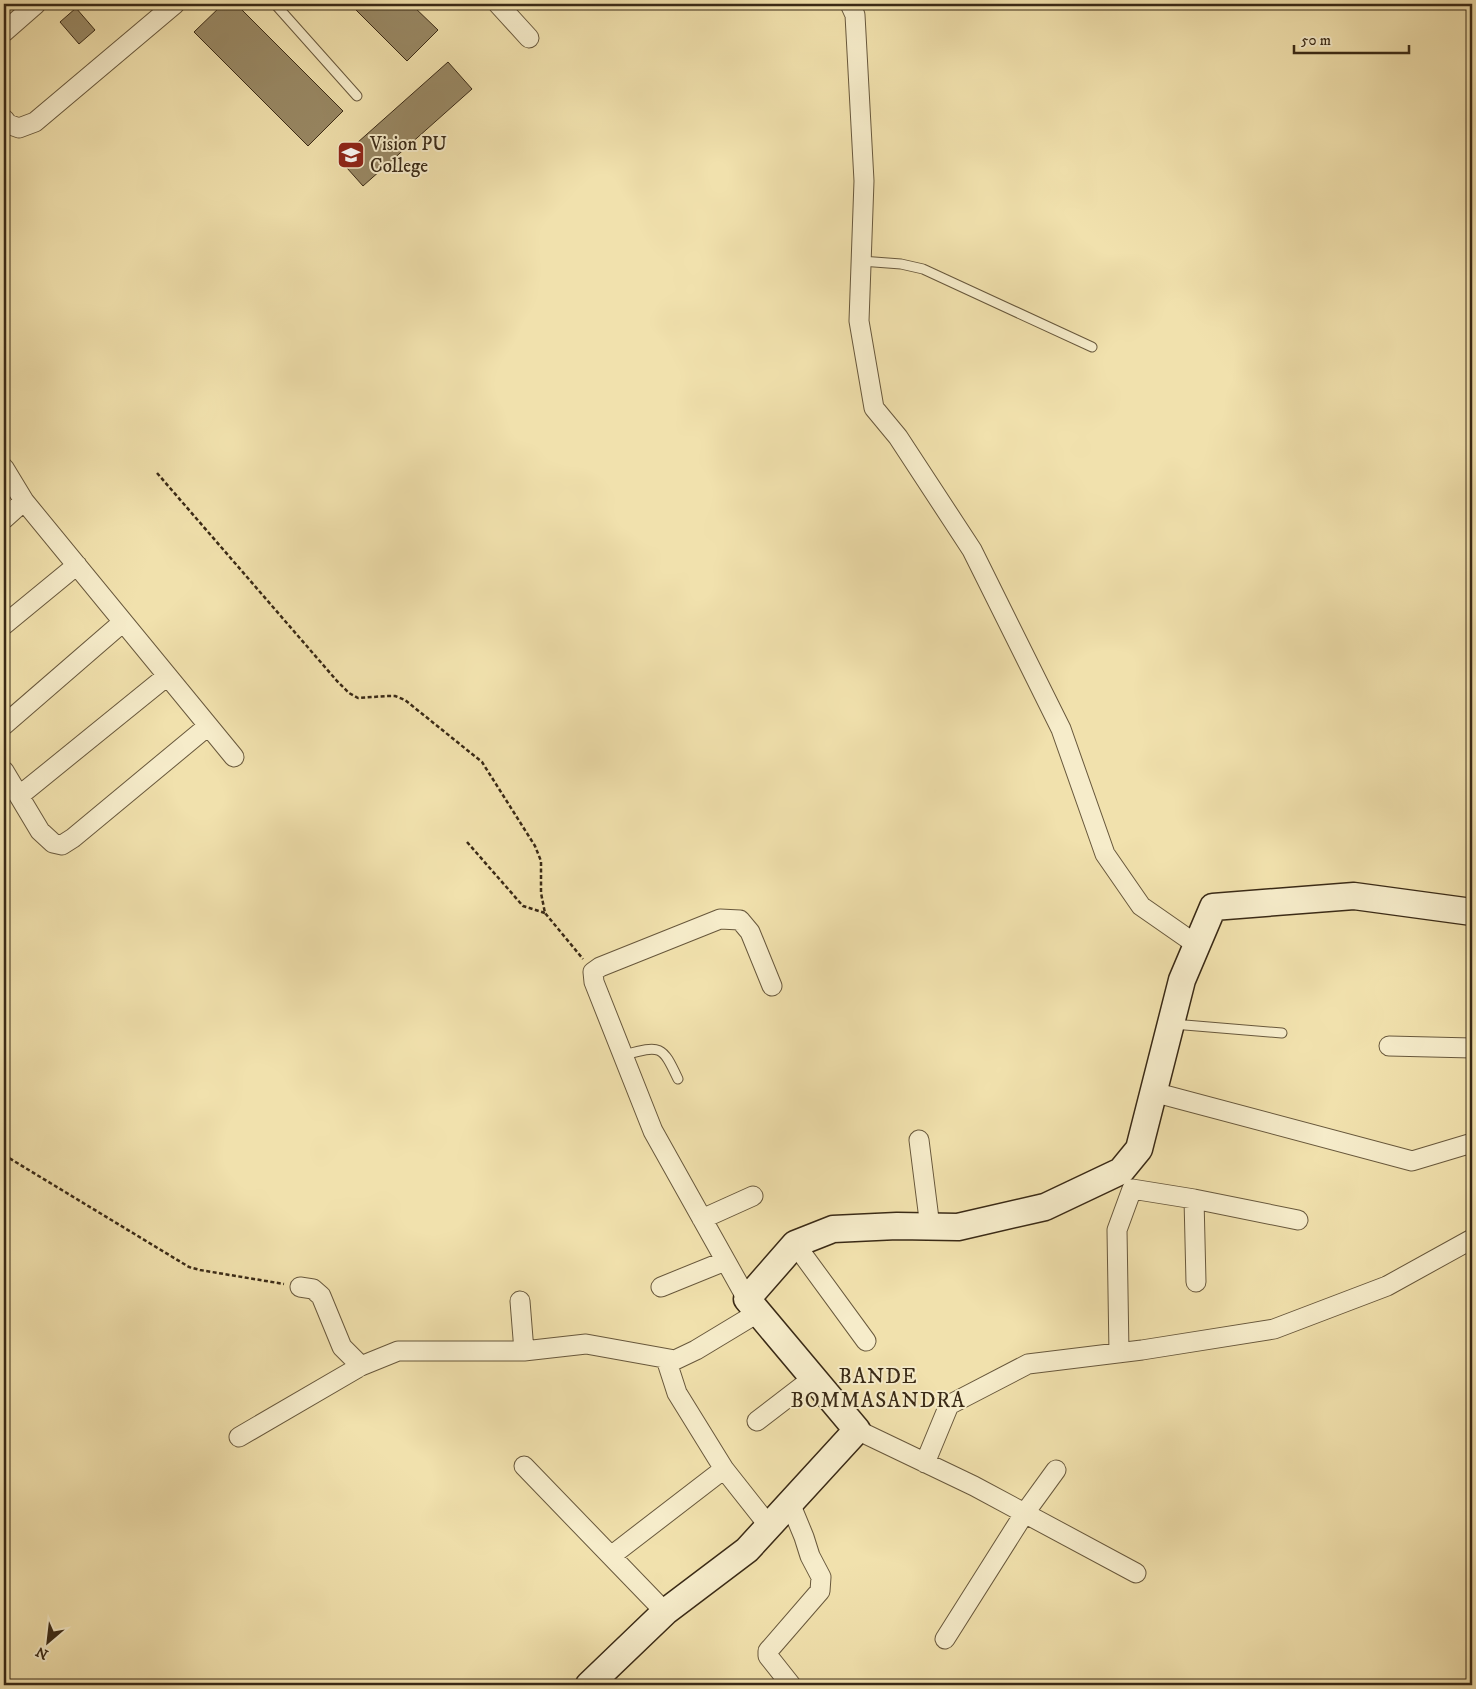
<svg xmlns="http://www.w3.org/2000/svg" width="1476" height="1689" viewBox="0 0 1476 1689" font-family="'IM FELL DW Pica',serif">
<style>
.building{fill:#998965;stroke:#3a2a16}
.lines{fill:none;stroke-linecap:round;stroke-linejoin:round}
.lane-casing{stroke:#68583c;stroke-width:11}
.street-casing{stroke:#68583c;stroke-width:21}
.secondary-casing{stroke:#3a2a16;stroke-width:29}
.path{stroke:#3a2a16;stroke-width:2.5;stroke-dasharray:4 2.5;stroke-linecap:butt}
.lane{stroke:#f6ecca;stroke-width:9}
.street{stroke:#f6ecca;stroke-width:19}
.secondary{stroke:#f6ecca;stroke-width:26}
.labels{text-anchor:middle;dominant-baseline:central;stroke-width:4;stroke-linejoin:round;paint-order:stroke}
.poi-label{font-size:19px;fill:#3a2a16;stroke:#f6ecca;text-anchor:start}
.quarter-label{font-size:21px;letter-spacing:1px;fill:#3a2a16;stroke:#f6ecca}
</style>
<rect width="100%" height="100%" fill="#f1e1ad"/>
<filter id="stains"><feTurbulence type="fractalNoise" baseFrequency=".004" numOctaves="4"/><feColorMatrix values="0 0 0 0 .2 0 0 0 0 .09 0 0 0 0 .02 0 0 0 .5 -.17"/></filter>
<radialGradient id="worn" r=".72"><stop offset=".6" stop-color="#630" stop-opacity="0"/><stop offset="1" stop-color="#630" stop-opacity=".3"/></radialGradient>
<path class="building" d="M223,4H236L343,111L308,146L194,32Z
M350,4H411L438,30L407,61Z
M76,8L95,30L79,44L60,22Z
M448,62L472,89L363,186L339,159Z"/>
<g class="lines">
<g class="lane-casing">
<path id="lane" d="M275,4L357,96
M861,261L901,264L923,269L1092,347
M1173,1024L1282,1033
M624,1055C661,1045 662,1045 678,1079"/>
</g>
<g class="street-casing">
<path id="street" d="M498,4L529,38
M850,4L855,15L864,181L859,321L874,408L898,437L972,550L1061,729L1105,854L1141,906L1197,945
M4,32L36,4
M4,119L8,124L19,128L35,122L175,4
M4,468L24,501L234,757
M4,519L24,501
M4,625L77,565
M4,725L123,622
M4,771L40,831L53,843L62,845L73,838L208,726
M19,796L167,676
M1389,1046L1472,1048
M1153,1092L1412,1161L1472,1143
M919,1140L930,1227
M1194,1199L1196,1282
M702,1219L753,1196
M795,1244L866,1341
M300,1287L313,1289L321,1296L342,1347L361,1366
M661,1287L725,1261
M747,1299L653,1131L594,982L593,972L600,967L720,919L740,920L750,932L772,986
M520,1301L524,1351
M1119,1353L1117,1230L1132,1189L1194,1199L1298,1220
M666,1359L677,1393L724,1469L769,1526
M757,1421L813,1378
M857,1430L974,1486L1136,1573
M239,1437L361,1366L398,1351H524L586,1344L675,1360L696,1350L759,1312
M925,1463L949,1405L1028,1364L1142,1350L1274,1329L1387,1286L1472,1239
M524,1466L665,1612
M790,1503L804,1537L810,1556L821,1577L820,1591L768,1651V1656L791,1685
M611,1556L724,1469
M945,1639L1024,1514L1056,1470"/>
</g>
<g class="secondary-casing">
<path id="secondary" d="M589,1685L665,1612L747,1550L857,1430L747,1299L795,1244L833,1229L897,1226L958,1227L1045,1207L1121,1171L1139,1149L1182,980L1213,907L1354,896L1472,912"/>
</g>
<path class="path" d="M157,473L337,681L349,693L358,698L387,696H395L405,700L482,762L535,846L541,861V893L545,913L583,959
M467,842L523,906L545,913
M4,1155L189,1267L200,1270L284,1284"/>
<use href="#lane" class="lane"/>
<use href="#street" class="street"/>
<use href="#secondary" class="secondary"/>
</g>
<defs>
<g id="school-square" transform="scale(1.4375)"><rect x="-9" y="-9" width="18" height="18" rx="4" fill="#8f2418" stroke="#f6ecca"/><path d="M0-5L7-2L0 1L-7-2ZM-4 1L0 2.5L4 1V4Q0 6-4 4Z" fill="#fff"/></g>
</defs>
<g fill-rule="evenodd">
<use href="#school-square" x="351" y="155"/>
</g>
<g class="labels">
<g class="poi-label">
<text x="370" y="144">Vision PU<tspan x="370" dy="22">College</tspan></text>
</g>
<g class="quarter-label">
<text x="878" y="1377">BANDE<tspan x="878" dy="24">BOMMASANDRA</tspan></text>
</g>
</g>
<rect width="1476" height="1689" fill="none" stroke="#f1e1ad" stroke-width="20"/>
<rect x="5" y="5" width="1466" height="1679" fill="none" stroke="#3a2a16" stroke-width="2.5"/>
<rect x="10" y="10" width="1456" height="1669" fill="none" stroke="#3a2a16"/>
<g transform="translate(48 1642) rotate(208)" stroke="#f6ecca" stroke-width="4" paint-order="stroke">
<path d="M0-4L9 19L0 12L-9 19Z" fill="#3a2a16"/>
<text y="-8" font-size="14" font-weight="bold" text-anchor="middle" fill="#3a2a16">N</text>
</g>
<path d="M1294 45v8h115v-8" fill="none" stroke="#3a2a16" stroke-width="2.5"/>
<text x="1301" y="45" font-size="15" fill="#3a2a16" stroke="#f6ecca" stroke-width="4" paint-order="stroke">50 m</text>
<rect width="100%" height="100%" filter="url(#stains)"/>
<rect width="100%" height="100%" fill="url(#worn)"/>
</svg>
